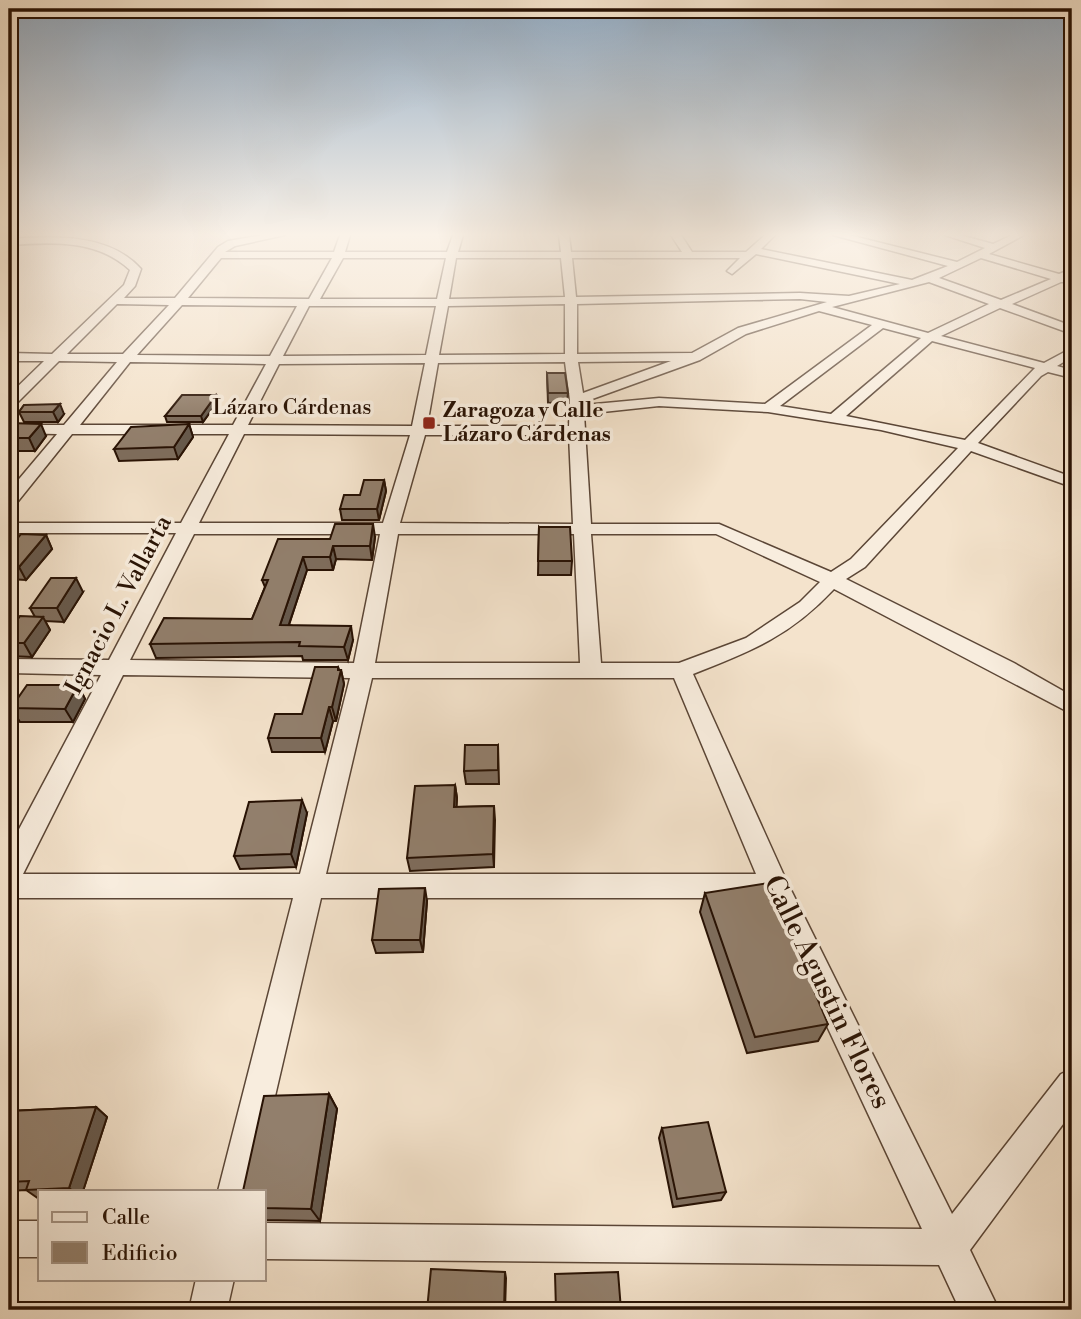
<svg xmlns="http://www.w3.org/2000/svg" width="1081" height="1319" viewBox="0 0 1081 1319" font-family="'Libre Bodoni',serif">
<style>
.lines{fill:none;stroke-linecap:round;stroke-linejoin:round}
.street-casing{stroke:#5b4636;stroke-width:3}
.street{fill:#f8edde;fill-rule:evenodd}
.wall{fill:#7e6d5d;stroke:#281204;stroke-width:2}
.shaded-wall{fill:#66594c;stroke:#281204;stroke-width:2}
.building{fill:#927f6c;stroke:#281204;stroke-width:2}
.poi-dot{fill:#8f2418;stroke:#f8edde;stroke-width:2.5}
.labels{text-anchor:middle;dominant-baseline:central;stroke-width:7;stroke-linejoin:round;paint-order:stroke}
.far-street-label{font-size:21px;fill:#281204;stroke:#f8edde}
.far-poi-label{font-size:21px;font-weight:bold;fill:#281204;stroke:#f8edde;text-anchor:start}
.street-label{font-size:24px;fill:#281204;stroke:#f8edde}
.near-street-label{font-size:28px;fill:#281204;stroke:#f8edde}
</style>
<rect width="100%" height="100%" fill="#f4e3cc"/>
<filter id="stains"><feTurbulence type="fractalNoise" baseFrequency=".00286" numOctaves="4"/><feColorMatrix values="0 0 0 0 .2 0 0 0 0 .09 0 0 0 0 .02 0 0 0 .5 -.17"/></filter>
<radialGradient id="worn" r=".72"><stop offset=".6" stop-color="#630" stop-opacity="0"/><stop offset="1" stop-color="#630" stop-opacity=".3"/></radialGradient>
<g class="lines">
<g class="street-casing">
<path id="street" d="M264,235H285L235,246L225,252H334L340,235H350L345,252H447L453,235H463L458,252H561L559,235H569L571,252H682L671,235H681L692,252H746L765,235H775L761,249L912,280L948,266L833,235H849L957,262L985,248L945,235H960L993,244L1012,235H1024L989,254L1059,274L1072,269L1071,282H1061L1012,304L1072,326V334L1000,308L941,336L1044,363L1072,348V357L1057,366L1072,370V378L1048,372L1041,376L978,443L1072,477V487L971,451L865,567L846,579L1014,663L1072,696V714L834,589C790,636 752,651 693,674L786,880L952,1214L1061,1074L1072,1069V1112L970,1250L999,1310H960L939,1265L264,1259V1223L922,1229L767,898H321L253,1191H218L293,898H9V848L101,675L9,673V659L109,660L176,533H9V523H181L229,434H72L15,505L9,506V491L57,434L9,433V425H64L117,362L59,361L14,406L9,407V395L44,361H9V353L52,354L124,285L130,270C97,239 51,242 9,245V239C53,236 109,233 141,269L135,286L124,298H175L218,247L228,241ZM756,254L900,284L849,296L800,293L576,297L572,258H740L727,271L732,274ZM221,258H332L309,299L188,298ZM343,258H446L437,299H320ZM456,258H561L565,297L449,299ZM981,258L1051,279L1001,300L939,278ZM929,282L989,304L928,333L832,307ZM800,299L827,302L738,328L692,353L577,354V304ZM117,304L169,305L123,354H67ZM565,304V354L439,355L448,306ZM182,305L297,306L270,356L137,355ZM309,306H436L426,355L283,356ZM819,311L872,325L765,404L659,398L584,405V402L700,360L746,334ZM883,328L921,338L831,414L780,406ZM932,341L1035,368L965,440L846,416ZM671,361L583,393L578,362ZM130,362L266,364L233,425H80ZM565,362L570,400L569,426H427L438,363ZM425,363L412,426L248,425L279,364ZM659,406L768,412L881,430L958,448L851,559L831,572L719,524H591L584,414ZM244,434L410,435L383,523H199ZM425,435H569L573,524L400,523ZM194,534H380L354,663L130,660ZM398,534H574L580,663H375ZM591,534H716L820,582L800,602L746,638L679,663H601ZM123,675L350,678L300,874H23ZM372,678H674L756,874H326Z
M9,1221H40V1257H9Z
M196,1279H234L227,1310H189Z"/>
</g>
<use href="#street" class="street"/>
</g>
<path class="wall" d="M547,373L568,393L567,402L548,403Z
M216,395L218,401L203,422H167L165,416Z
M24,405L64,414L58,422H24L19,412Z
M9,423L46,436L35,451H9Z
M189,424L193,437L178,459L119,461L114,449Z
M384,480L386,491L379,520H342L340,509L360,495Z
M539,527L572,561L571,575H538Z
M46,535L52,549L26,580L9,579V548Z
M375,537L372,560L336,559L333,570H307L289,625L353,640L348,660H303L302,656L156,658L150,644L252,619L265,587L262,580L330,539Z
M83,592L64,622L45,621L50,630L32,657L9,656V632L35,617L30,608Z
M338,667L339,670H341L344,684L336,721H333L325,752H272L268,738L302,714Z
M78,685L85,699L73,722H20L11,708Z
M498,745L499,784H466L464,771Z
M455,785L457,798L456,807L494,806V867L410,871L407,858Z
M307,813L296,867L240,869L234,856Z
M705,893L828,1024L818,1041L747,1053L700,912Z
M427,901L423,952L376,953L372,940Z
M329,1094L337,1109L320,1221L264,1220V1191Z
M96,1107L107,1117L83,1191H40L39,1199L26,1190L9,1191V1111Z
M662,1128L726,1192L721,1200L673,1207L659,1138Z"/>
<path class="shaded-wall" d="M216,395L218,401L203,422L201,416Z
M60,404L64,414L58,422L53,412Z
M41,424L46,436L35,451L29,438Z
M189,424L193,437L178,459L174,447Z
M384,480L386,491L379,520L377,509Z
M373,524L375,537L372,560L370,546Z
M46,535L52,549L26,580L19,567Z
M333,546L336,559L333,570L330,557Z
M303,557L307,570L284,639L280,625Z
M76,578L83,592L64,622L57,608Z
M43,617L50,630L32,657L24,643Z
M351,626L353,640L348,660L344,647Z
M338,667L340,674L341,670L344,684L336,721L332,707Z
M78,685L85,699L73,722L65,709Z
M329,707L333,721L325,752L321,738Z
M455,785L457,798L456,821L454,807Z
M302,800L307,813L296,867L291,854Z
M494,806L495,820L494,867L493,854Z
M425,888L427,901L423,952L420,940Z
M329,1094L337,1109L320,1221L311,1209Z
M96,1107L107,1117L83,1191H73L69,1188Z
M505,1272L506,1278L505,1310H504Z"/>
<path class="building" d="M547,373H565L568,393H548Z
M182,395H216L201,416H165Z
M60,404L53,412H19L24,405Z
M9,423L41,424L29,438H9Z
M189,424L174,447L114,449L131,427Z
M364,480H384L377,509H340L344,495H360Z
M335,524H373L370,546H333L330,557H303L280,625L351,626L344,647L299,646L300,642L150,644L164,618L252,619L268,580H262L278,539H330Z
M539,527H570L572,561H538Z
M21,534L46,535L19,567L9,566V548Z
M51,578H76L57,608H30Z
M20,616L43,617L24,643H9V632Z
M315,667H338V670H341L332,707H329L321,738H268L275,714H302Z
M27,685H78L65,709L11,708Z
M465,745H498V770L464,771Z
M455,785L454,807L494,806L493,854L407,858L415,786Z
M302,800L291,854L234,856L249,802Z
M769,883L828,1024L755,1037L705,893Z
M425,888L420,940H372L379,889Z
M329,1094L311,1209L264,1208V1191H243L264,1096Z
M96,1107L69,1188L26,1190L29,1181L9,1182V1111Z
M708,1122L726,1192L677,1199L662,1128Z
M431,1269L505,1272L504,1310H427Z
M618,1272L621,1310H556L555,1274Z"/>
<linearGradient id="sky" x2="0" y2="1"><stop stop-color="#91aac2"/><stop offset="0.56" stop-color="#faf2e8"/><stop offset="1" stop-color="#faf2e8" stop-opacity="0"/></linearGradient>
<rect width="1081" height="419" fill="url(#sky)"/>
<rect class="poi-dot" x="422" y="416" width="14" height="14" rx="3.5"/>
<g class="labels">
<g class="far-street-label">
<text x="292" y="408">Lázaro Cárdenas</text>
</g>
<g class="far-poi-label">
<text x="443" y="411">Zaragoza y Calle<tspan x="443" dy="24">Lázaro Cárdenas</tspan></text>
</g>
<g class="street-label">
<text transform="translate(119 605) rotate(-62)">Ignacio L. Vallarta</text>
</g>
<g class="near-street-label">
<text transform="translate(827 992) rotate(64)">Calle Agustin Flores</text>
</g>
</g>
<rect width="1081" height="1319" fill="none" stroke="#f4e3cc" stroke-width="35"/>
<rect x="10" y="10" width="1060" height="1298" fill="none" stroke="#281204" stroke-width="3.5"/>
<rect x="18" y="18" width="1046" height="1284" fill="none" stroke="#281204" stroke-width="2"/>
<rect x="38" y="1190" width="228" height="91" fill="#f8edde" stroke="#a59587" stroke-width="2"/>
<rect x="52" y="1212" width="35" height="10" fill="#f8edde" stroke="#a59587" stroke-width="2"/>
<text x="102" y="1224" font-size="21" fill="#281204">Calle</text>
<rect x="52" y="1242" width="35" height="21" fill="#927f6c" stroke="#a59587" stroke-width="2"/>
<text x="102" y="1260" font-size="21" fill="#281204">Edificio</text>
<rect width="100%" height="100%" filter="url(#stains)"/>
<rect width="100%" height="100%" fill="url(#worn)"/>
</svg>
